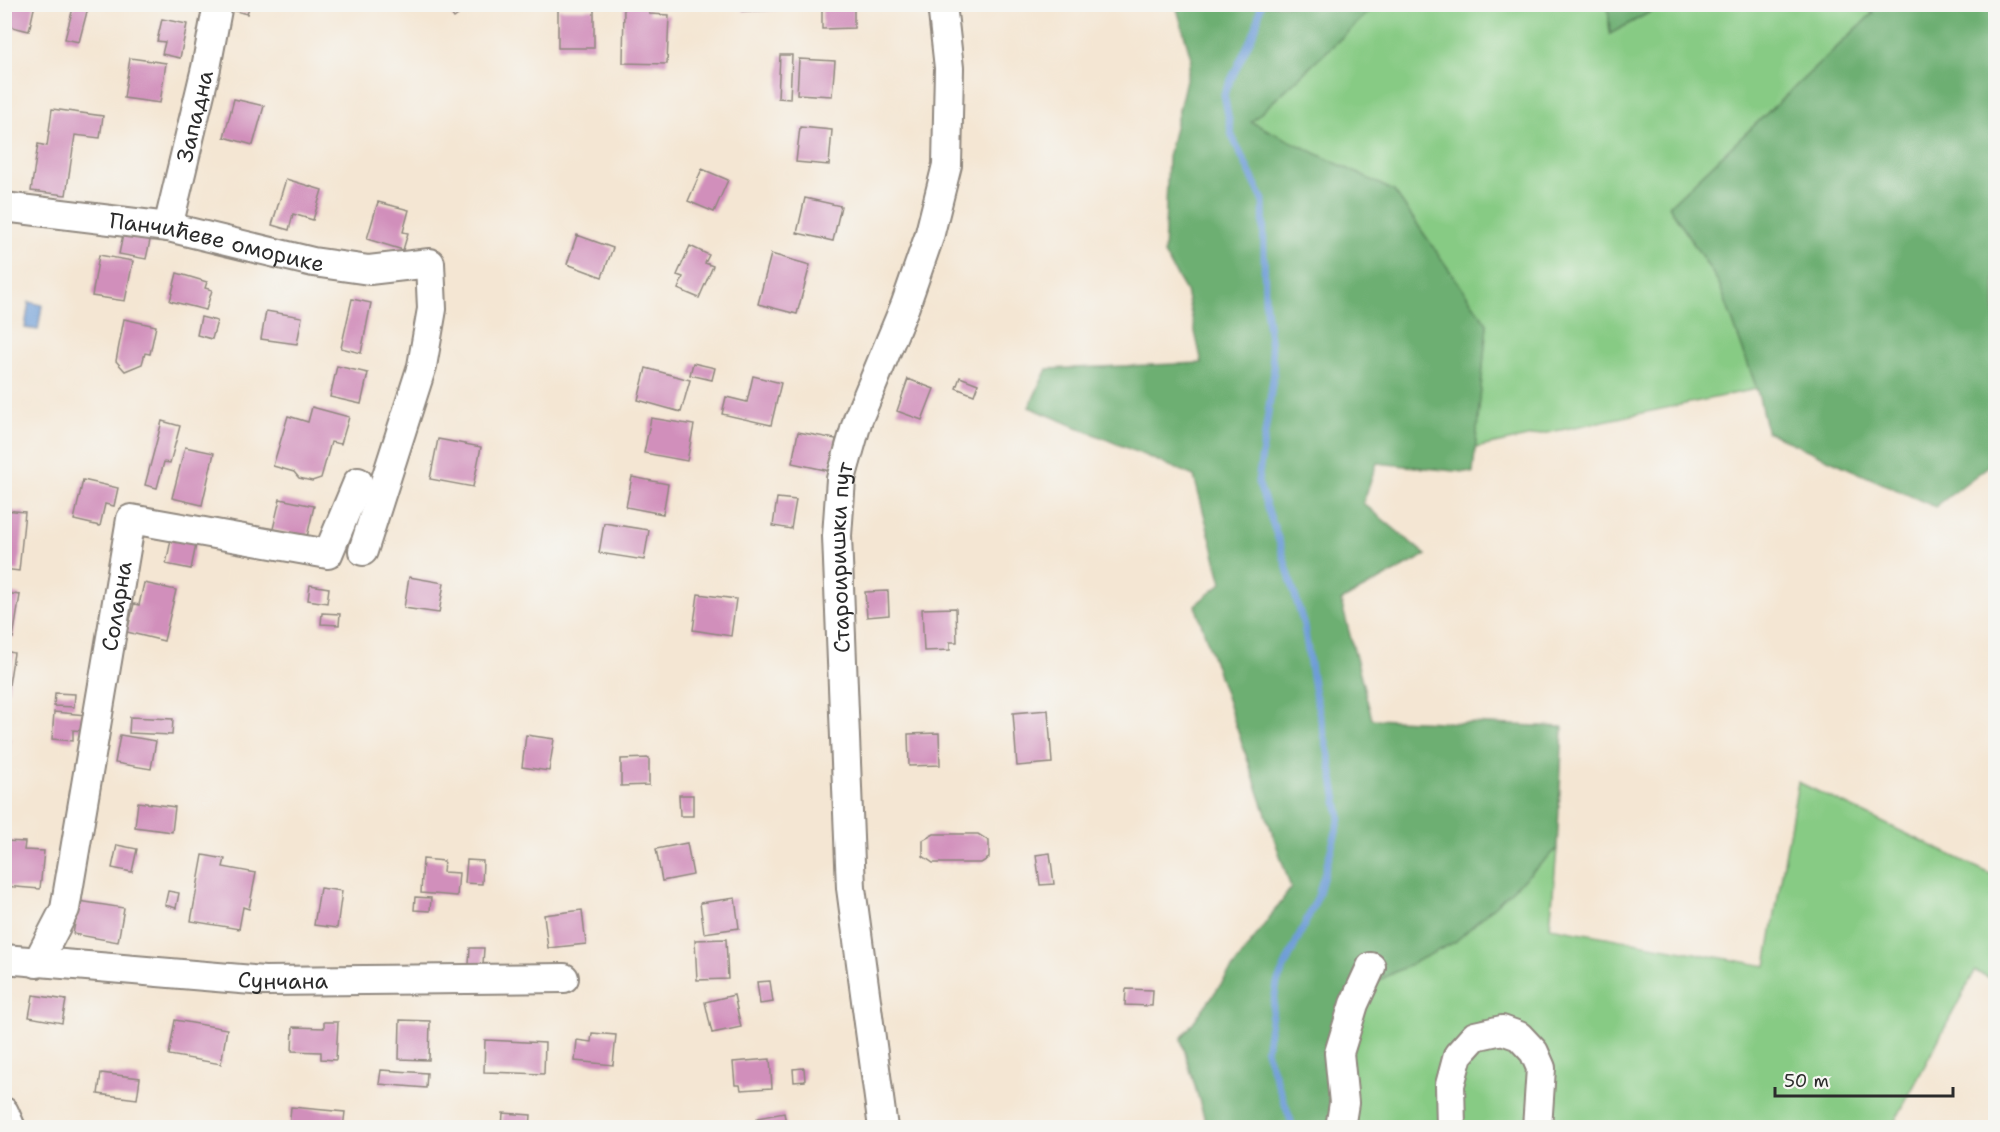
<svg xmlns="http://www.w3.org/2000/svg" width="2000" height="1132" viewBox="0 0 2000 1132" font-family="'Shantell Sans',sans-serif">
<style>
.green{fill:#87cb84;stroke:#597b58;stroke-width:1.5}
.forest{fill:#6daf72;stroke:#4c6d4e;stroke-width:1.5}
.water{fill:#6e9dd7;stroke:#4c6481;stroke-width:1.5}
.lines{fill:none;stroke-linecap:round;stroke-linejoin:round}
.stream{stroke:#6e9dd7;stroke-width:7}
.building{fill:#d18fbb}
.minor-casing{stroke:#90887f;stroke-width:32}
.minor{stroke:#fff;stroke-width:28}
.labels{text-anchor:middle;dominant-baseline:central;stroke-width:6;stroke-linejoin:round;paint-order:stroke}
.street-label{font-size:22px;fill:#2b2b2b;stroke:#f6f6f2}
</style>
<rect width="100%" height="100%" fill="#f6f6f2"/>
<filter id="ink" filterUnits="userSpaceOnUse"><feTurbulence type="fractalNoise" baseFrequency=".0167" numOctaves="2"/><feDisplacementMap in="SourceGraphic" scale="12" xChannelSelector="R" yChannelSelector="G"/><feConvolveMatrix kernelMatrix="1 2 1 2 8 2 1 2 1" color-interpolation-filters="sRGB"/></filter>
<filter id="wash" filterUnits="userSpaceOnUse"><feTurbulence type="fractalNoise" baseFrequency=".008" numOctaves="4" result="noise"/><feDisplacementMap in="SourceGraphic" scale="24" xChannelSelector="R" yChannelSelector="G"/><feGaussianBlur stdDeviation="1.35" result="paint"/><feColorMatrix in="noise" values="0 0 0 0 0 0 0 0 0 0 0 0 0 0 0 0 0 1.4 0 .05"/><feComposite in="paint" operator="in"/></filter>
<g filter="url(#wash)">
<rect width="100%" height="100%" fill="#f4e6d3"/>
<path class="green" d="M1862,4L1874,12L1669,206L1719,283L1757,389L1475,448L1487,324L1394,191L1251,122L1371,10L1369,5H1608L1610,34L1663,5Z
M1798,782L1995,876V980L1975,971L1892,1127H1347L1343,998L1455,942L1557,849L1550,927L1766,966Z"/>
<path class="forest" d="M1608,4H1663V5L1610,34Z
M1176,5H1369L1371,10L1251,122L1394,191L1487,324L1473,473L1377,463L1363,503L1426,555L1341,601L1372,719L1563,727L1557,849L1455,942L1343,998L1347,1127H1207L1181,1039L1291,888L1195,605L1222,583L1194,476L1029,407L1047,369L1202,363L1186,291L1164,254L1168,157L1191,58Z
M1862,5H1995V461L1935,507L1767,432L1757,389L1719,283L1669,206L1873,13Z"/>
<path class="water" d="M29,302L42,305L38,330L25,328Z"/>
<g class="lines">
<path class="stream" d="M1261,4L1256,28L1224,94L1232,136L1263,200L1265,300L1274,372L1258,482L1279,541L1304,626L1314,689L1329,756L1340,818L1318,896L1277,983L1266,1051L1291,1121V1128"/>
</g>
<g id="blocks">
<path class="building" d="M4,4H35L29,31L4,25Z
M74,4H89L79,42L65,39Z
M226,4H250L247,14L225,8Z
M444,4H473L454,18Z
M742,4H778V10L742,11Z
M822,4H854V28L822,29Z
M624,5H649V14L669,15L667,64L623,63Z
M558,9H594V48H558Z
M162,19L187,24L180,58L162,54L165,42L157,41Z
M780,55H792L790,99L778,98Z
M130,58L166,63L160,103L124,98Z
M799,59L835,61L832,96L797,94Z
M234,99L264,106L253,145L224,137Z
M52,109L103,116L100,138L75,135L66,195L31,191L38,144L47,146Z
M800,127L832,130L829,165L796,162Z
M702,169L728,180L714,212L688,201Z
M286,179L322,190L313,220L293,214L289,230L272,225Z
M805,198L841,206L833,241L797,233Z
M378,202L409,210L403,232L408,233L403,250L367,239Z
M124,230L151,236L146,259L119,254Z
M577,235L613,248L602,277L567,264Z
M690,246L709,255L705,263L713,266L699,298L678,289L683,277L677,275Z
M771,254L810,265L797,314L758,304Z
M99,255L133,261L125,301L92,296Z
M177,273L207,282L205,288L212,290L206,310L170,301Z
M352,299L371,303L361,353L341,348Z
M266,311L302,317L297,344L261,339Z
M201,317L217,321L212,339L197,335Z
M124,319L156,326L150,354L145,353L142,364L125,371L116,361Z
M693,363L715,368L712,380L690,375Z
M337,366L368,373L361,404L330,397Z
M646,368L690,380L681,412L638,400Z
M753,376L781,383L771,425L722,414L726,397L747,402Z
M960,377L978,384L974,395L956,388Z
M908,379L934,389L922,420L897,411Z
M312,407L349,417L341,444L331,442L321,478L312,481L299,478L294,472L273,466L288,416L308,422Z
M651,418L694,425L687,461L644,453Z
M162,421L180,426L170,463L164,462L157,488L145,485Z
M798,432L836,439L830,471L792,463Z
M438,439L481,447L473,487L430,479Z
M185,447L214,453L202,505L172,498Z
M632,477L668,484L663,514L626,507Z
M83,480L118,488L114,506L105,504L100,526L74,520Z
M777,498L796,500L791,529L773,526Z
M280,499L314,506L307,537L273,529Z
M4,510L25,512L19,571L4,569Z
M604,523L649,530L644,560L599,553Z
M172,535L197,540L191,569L166,564Z
M409,577L444,583L439,613L404,608Z
M144,583L176,590L164,641L127,632L134,604L139,605Z
M310,585L329,588L327,603L308,600Z
M888,591L889,615L867,617L865,592Z
M5,593L20,595L13,638L5,636Z
M698,594L736,599L731,636L693,630Z
M956,608L957,642H950V650L924,651L922,609Z
M322,613L340,614L339,625L321,624Z
M5,651L14,653L8,691L5,690Z
M55,693L75,694L74,707L54,706Z
M1048,710L1052,763L1017,766L1013,713Z
M54,712L86,715L84,731L73,730V741L52,739Z
M130,717L173,719L172,735L129,733Z
M939,733L940,765L909,766L908,734Z
M120,735L156,741L151,769L115,763Z
M526,735L554,739L549,771L522,767Z
M4,738H10V762H4Z
M649,758V785L621,786V759Z
M679,795H693V816H680Z
M138,802L175,807L172,832L135,827Z
M934,834H978L989,841V858L981,863H933L923,856V840Z
M4,841L25,842L24,850L44,851L40,889L4,886Z
M687,843L693,875L662,881L656,849Z
M117,845L137,849L132,872L112,868Z
M1050,853L1054,884L1040,885L1036,855Z
M203,855L225,859L223,867L256,873L249,909L243,907L239,929L191,921Z
M423,859L444,861L443,872L459,873L457,896L421,893Z
M467,860L483,861L482,884L465,883Z
M320,888L342,891L337,928L314,925Z
M168,891L179,893L176,908L165,905Z
M415,897L431,898L430,911L414,910Z
M735,898L739,928L704,933L700,903Z
M79,901L124,908L118,942L73,934Z
M582,910L586,944L548,948L544,915Z
M726,939L728,979L697,980L695,940Z
M470,948H484L483,964H469Z
M770,981L773,1002L760,1004L757,982Z
M1126,989L1153,990L1152,1006L1125,1005Z
M33,995L66,1000L62,1023L29,1017Z
M734,995L741,1027L712,1033L705,1002Z
M175,1020L227,1029L221,1064L169,1055Z
M400,1020L430,1021L429,1060L399,1059Z
M324,1022H338L336,1060L321,1059V1052L292,1051L293,1027L324,1028Z
M592,1033L616,1035L613,1065L575,1061L577,1040L591,1042Z
M485,1040L545,1043L544,1074L484,1072Z
M770,1059L772,1088L741,1090L740,1085H735L733,1062Z
M804,1068L805,1081L794,1082L793,1069Z
M381,1070L427,1073L426,1088L379,1084Z
M101,1073L140,1078L137,1099L98,1094Z
M291,1107L345,1112L343,1128H289Z
M503,1113L531,1115L530,1128H502Z
M784,1113L787,1128H759L757,1118Z"/>
</g>
</g>
<g filter="url(#ink)">
<use href="#blocks" fill-opacity="0" stroke="#90887f" stroke-width="1.5"/>
<g class="lines">
<g class="minor-casing">
<g id="minor">
<path id="s1" d="M4,207L168,227L313,262L369,270L430,263L432,309L422,366L363,551"/>
<path id="s2" d="M168,227L206,68L218,4"/>
<path id="s3" d="M4,959L264,981L564,978"/>
<path id="s4" d="M37,963L65,909L131,519L328,554L358,482"/>
<path d="M4,1112L11,1128"/>
<path id="s5" d="M883,1128L851,888L837,536L841,479L858,419L905,306L929,237L947,165L949,68L942,4"/>
<path d="M1340,1128L1344,1103L1339,1053L1354,1004L1371,967"/>
<path d="M1451,1128L1450,1085L1458,1055L1475,1036L1502,1030L1519,1036L1534,1052L1541,1068L1537,1128"/>
</g>
</g>
<use href="#minor" class="minor"/>
</g>
</g>
<g class="labels">
<g class="street-label">
<text stroke="none"><textPath href="#s2" startOffset="114">Западна</textPath></text>
<text stroke="none"><textPath href="#s1" startOffset="216">Панчићеве оморике</textPath></text>
<text stroke="none"><textPath href="#s5" startOffset="573">Староиришки пут</textPath></text>
<text stroke="none"><textPath href="#s4" startOffset="368">Соларна</textPath></text>
<text stroke="none"><textPath href="#s3" startOffset="280">Сунчана</textPath></text>
</g>
</g>
<rect width="2000" height="1132" fill="none" stroke="#f6f6f2" stroke-width="24"/>
<path d="M1775 1087v9h178v-9" fill="none" stroke="#2b2b2b" stroke-width="3"/>
<text x="1784" y="1087" font-size="18" fill="#2b2b2b" stroke="#f6f6f2" stroke-width="4.5" paint-order="stroke">50 m</text>
</svg>
